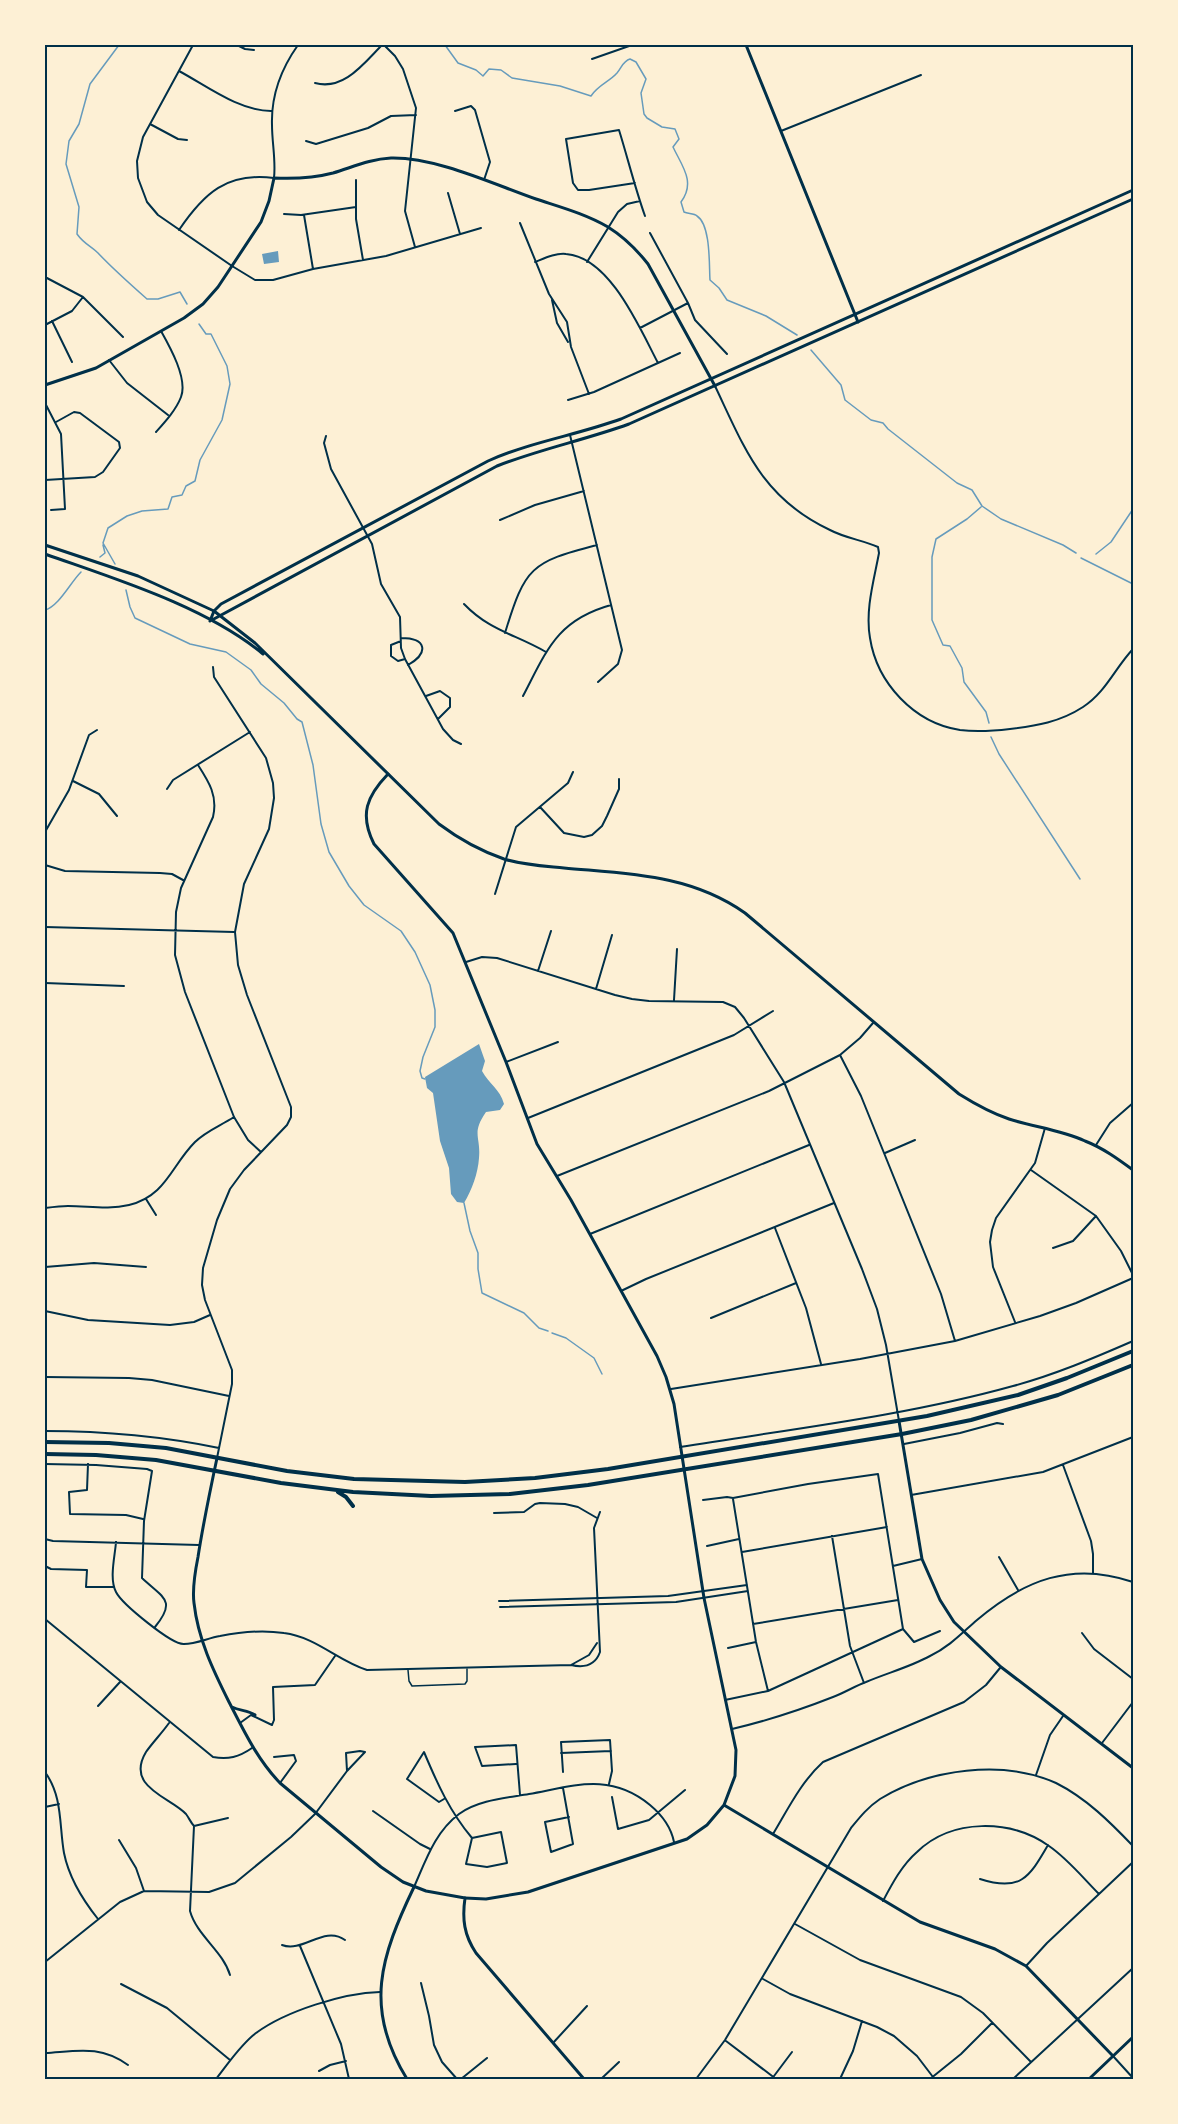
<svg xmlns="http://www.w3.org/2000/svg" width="1178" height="2124" viewBox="0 0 1178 2124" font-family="Montserrat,sans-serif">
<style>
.water{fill:#669bbc}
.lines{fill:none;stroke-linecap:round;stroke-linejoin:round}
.stream{stroke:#669bbc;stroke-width:1.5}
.service{stroke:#003049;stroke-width:1.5}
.minor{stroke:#003049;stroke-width:2}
.tertiary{stroke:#003049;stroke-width:3}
.secondary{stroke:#003049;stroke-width:3}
.primary{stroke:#003049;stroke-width:4}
.neatline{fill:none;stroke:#003049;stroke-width:2}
</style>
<rect width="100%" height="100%" fill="#fdf0d5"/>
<path class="water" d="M278,251L279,262L264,264L262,254Z
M479,1044L485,1061L482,1071C489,1084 500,1089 504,1104L500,1110L486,1112C471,1134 481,1136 479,1158C478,1173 472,1190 464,1203L457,1202L451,1194L449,1168L440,1141L433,1093L427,1088L425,1077Z"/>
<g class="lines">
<path class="stream" d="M119,45L90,84L79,124L69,141L66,164L79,207L77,234C84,244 91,246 98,253C113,269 130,284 147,299H158L180,292L187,304
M445,45L458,63L476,70L483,76L489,69L501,70L512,78L560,86L591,96C598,85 609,82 617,73C622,67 623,61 630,59L636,62L646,79L641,93L644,114L647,118L662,127L675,129L679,139L673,147C682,166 696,182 681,202L684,212C688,214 694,213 697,216C711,225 709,266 710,280L719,288L727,300L766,316L797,335
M811,350L841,385L845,400L871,420L883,423L888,429L957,483L972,490L982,506L1001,519L1063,545L1076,553
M981,507L967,519L936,539L932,557V620L943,645L950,646L962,668L964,682L986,712L989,723
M1096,554L1111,542L1133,509
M100,557L105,553L103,545
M1081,558L1133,584
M115,564L103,543L108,528L127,516L142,511L168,509L172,497L182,495L186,486L195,481L200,460L222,420L230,384L227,366L211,334H206L199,324
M126,590L130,607L135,618L190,644L226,652L251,670L261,684L284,703L297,719L302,722L313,765L321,824L329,852L349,886L364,905L401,931L415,952L430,985L435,1010V1027L423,1057L420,1071L422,1078L425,1079
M45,610C59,606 70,583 81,572
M991,737L999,754L1080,879
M464,1203L470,1231L478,1253V1269L482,1293L524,1313L539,1328L548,1331
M552,1333L566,1338L594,1358L602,1374"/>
<path class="service" d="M408,1670L409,1681L412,1686L465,1684L467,1681V1669"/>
<path class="minor" d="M193,45L143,137L137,161L138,178L147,202L158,215L232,266L255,280H273L313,269L386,256L481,228
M237,45L245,49L254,50
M384,45L395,56L403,69L416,108L405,211L415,247
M592,59L632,45
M179,71C207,86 239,111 271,111
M315,83C344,91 364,63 382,45
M455,111L471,106L475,110L490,162L484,180
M150,124L178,139L187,140
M781,131L921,75
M306,141L316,144L368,128L391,116L416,115
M356,180V219L363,260
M635,183L589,190H578L573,183L566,139L619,130C628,159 635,188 645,216
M448,193L460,234
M284,214L301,215L356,207
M304,215L313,269
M520,223L549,294L567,322L571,347L589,394
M179,230C204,193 227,172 274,178C276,160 272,143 272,125C271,96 281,69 298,45
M650,233L688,303L695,320L727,354
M535,262C545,258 555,253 566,254C610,257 640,329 658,363
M587,262L618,212L627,204L640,201
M45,277L83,297L123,337
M552,300L557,323L568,342
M52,321L72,362
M45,325L72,311L83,297
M640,328L688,303
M109,360L127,383L168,415
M715,386C745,449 762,498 830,530C845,538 862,540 878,547L879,553C874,580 865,610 870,638C877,683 914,723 960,730C976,732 993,731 1010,729C1036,726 1060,722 1083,707C1106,692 1115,668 1133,649
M568,400L594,392L680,353
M45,403L61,434L65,509L51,510
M156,432C165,422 176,410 181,397C188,379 170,347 161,331
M570,435L622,650L618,664L598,682
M326,436L324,443L331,469L372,544L381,584L400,617L401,648L405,659L443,729L453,740L461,744
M45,480L95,477L103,472L120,448L119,442L80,413L74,412L56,422
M500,520L535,505L584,491
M464,604C490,631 515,634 546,652
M505,633C525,567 531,562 597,545
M401,638C427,638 429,653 408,665
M401,641L391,645V656L398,661L405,659
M213,667L214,677L266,758L273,783L274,798L269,829L244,884L235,932L238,965L247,995L291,1107V1117L287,1125L244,1170L230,1189L217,1220L203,1268L202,1285L205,1300L232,1370V1384L217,1458
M426,696L440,691L450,698V707L438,719
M523,696C547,650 557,620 611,605
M198,765C209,782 218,796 213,817L181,888L176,912L175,955L185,992L234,1117L248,1140L261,1152
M73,781L99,794L117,816
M167,789L173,780L250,732
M540,807L564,833L584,837L592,835L602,826L607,816L619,789V779
M45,832L69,790L89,735L97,730
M45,865L65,871L160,873L172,874L183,880
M495,894L516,827L568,783L573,772
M45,927L234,932
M466,962L482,957L497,958L615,995L632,999L649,1001L723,1002L735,1007L744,1018L784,1082L862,1269L877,1309L886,1345L899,1421
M538,971L551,931
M45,983L124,986
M596,989L612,935
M674,1000L677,949
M840,1055L861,1096L941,1294L955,1341
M506,1062L558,1042
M528,1118L734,1035L773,1011
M1096,1145L1110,1123L1133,1103
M885,1153L915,1140
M1031,1170L1096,1216L1121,1251L1133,1275
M557,1176L769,1091L840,1055L860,1038L873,1023
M146,1199L156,1215
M45,1208C53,1207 61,1206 68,1206C89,1206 108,1210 129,1205C166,1196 171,1166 195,1142C206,1131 220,1126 234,1117
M775,1228L806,1308L821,1364
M590,1234L809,1145
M1053,1248L1073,1241L1096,1216
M45,1267L94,1263L146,1267
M621,1291L646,1279L834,1203
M45,1311L88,1320L170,1325L194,1322L210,1315
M711,1318L796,1283
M1015,1322L993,1267L990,1242L992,1230L996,1218L1035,1163L1045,1128
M45,1377L129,1378L152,1380L229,1396
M671,1389L860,1359L955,1341L1040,1316L1076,1303L1133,1278
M45,1431C104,1431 161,1436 219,1448
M904,1444L960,1433L997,1423L1003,1424
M680,1447C791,1429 905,1416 1013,1386C1054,1375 1094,1358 1133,1341
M45,1464L96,1465L147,1469L152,1471L144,1521L142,1578C163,1598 177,1600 155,1627
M88,1464L87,1490L69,1492L70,1514L126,1515L143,1519
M1063,1465L1091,1541L1093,1554V1573
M911,1495L1043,1472L1133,1437
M733,1499L756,1642L768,1691
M703,1500L727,1497L733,1498L808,1484L878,1474L903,1629
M494,1513L524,1512L535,1504L540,1503L565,1504L578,1507L597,1518
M832,1536L850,1646L864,1683
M45,1539L53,1541L199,1545
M116,1542C115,1556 109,1579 116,1592C122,1604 172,1645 184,1644C196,1644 208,1638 220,1636C240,1632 264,1630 284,1633C316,1637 338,1661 367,1670L571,1665C584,1668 595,1666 600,1652L594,1528L600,1512
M707,1546L739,1539
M742,1552L887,1527
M999,1557L1018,1590
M45,1566L51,1569L87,1570L86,1587H114
M893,1566L922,1559
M499,1601L668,1596L747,1585
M500,1607L676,1602L748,1591
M45,1619L213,1757C228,1760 239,1757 252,1748
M753,1624L898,1600
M903,1629L914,1642L940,1631
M1082,1633L1094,1649L1133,1679
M728,1648L756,1642
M571,1665L589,1655L597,1643
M725,1700L768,1691L903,1629
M98,1706L120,1682
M169,1723C162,1733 153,1742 146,1752C125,1787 170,1797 186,1814C189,1818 191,1823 194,1826L190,1911C197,1936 223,1951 230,1975
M240,1723L251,1715L272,1725L274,1720L273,1687L315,1685L335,1656
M732,1729C766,1721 800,1710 833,1697C844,1693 855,1686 866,1682C887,1673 910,1667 930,1656C949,1647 962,1633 977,1620C1024,1580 1072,1561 1133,1582
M1102,1743L1133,1702
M561,1753L611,1751
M274,1757L294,1755L296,1761L280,1783
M516,1764L482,1766L475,1747L516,1745L520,1795
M45,1772C63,1797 59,1825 64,1853C69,1878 82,1899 98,1919
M563,1772L561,1742L610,1740L612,1771L609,1784
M1036,1775L1050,1735L1063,1716
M563,1788L573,1844L551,1852L545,1822L569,1817
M612,1797L618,1829L649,1820L685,1790
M444,1799L439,1802L407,1779L424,1752C437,1783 450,1812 472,1838L466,1864L487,1867L507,1863L501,1832L472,1838
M45,1807L59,1804
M373,1811L420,1844L430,1849
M194,1826L228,1818
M773,1834C788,1809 801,1782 823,1762L964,1702L986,1685L1000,1668
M119,1840L136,1868L144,1891
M980,1879C1020,1892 1029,1878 1048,1845
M414,1887C426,1860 435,1832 459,1814C478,1800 506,1798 529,1794C574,1786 610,1772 650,1805C662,1815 671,1827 674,1842
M883,1901C892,1884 902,1865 917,1852C952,1818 1011,1819 1049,1846C1068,1859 1083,1878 1099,1894
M795,1924L860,1960L961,1997L983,2013L1031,2062
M282,1945C303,1953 324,1925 345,1940
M300,1946L341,2044L349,2079
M45,1962L120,1902L144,1891L209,1892L235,1883L291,1837L315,1814L347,1771L346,1753L360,1751L365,1752L347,1771
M1026,1966L1047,1943L1133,1862
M763,1979L790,1994L877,2027L894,2036L917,2056L933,2077
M421,1983L429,2016L434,2045L442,2062L457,2079
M121,1984L167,2008L230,2060
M726,2041L776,2079
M553,2043L587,2006
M45,2053C78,2051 100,2045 128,2065
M1113,2056L1133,2078
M319,2071L330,2065L346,2061
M774,2076L792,2052
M216,2079C228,2064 240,2045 256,2033C286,2011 343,1993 380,1992
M461,2079L487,2058
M601,2079L619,2062
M696,2079L725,2040L851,1828C860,1817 868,1807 880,1799C929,1769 1003,1759 1056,1783C1086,1798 1110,1822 1133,1846
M840,2079L853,2051L862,2021
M930,2079L961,2054L992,2023
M1013,2079L1133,1968"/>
<path class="tertiary" d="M746,45L858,322
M45,385L96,368L184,318L203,304L218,287L261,222L269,201L274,178C295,179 314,178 333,173C353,167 370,159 391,158C436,157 493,184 536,199C560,207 586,214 608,227C624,237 637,250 648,264L715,386
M388,774C367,796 359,814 374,844L453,933L506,1062L537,1144L571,1200L657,1356L666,1377L674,1404L704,1598L736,1750L735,1776L724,1805L707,1825L687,1839L528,1892L486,1899L465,1898
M899,1421L922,1559L940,1600L954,1622L1001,1667L1133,1768
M724,1805L920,1922L995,1949L1026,1966L1113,2056
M407,2079C363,2008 381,1956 414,1887
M1089,2079L1133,2037"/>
<path class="secondary" d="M45,545L138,576L214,611L255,643L439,824C459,839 481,851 504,859C523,865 544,866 564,868C628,874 690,874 745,913L959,1094C975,1104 991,1113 1009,1119C1034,1127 1061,1130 1085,1141C1103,1148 1118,1159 1133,1170
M45,554C115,579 205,606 263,654
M212,620L497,466C540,449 585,440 629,424L1133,199
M210,621L214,611L221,604L488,461C530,442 577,435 621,419L1133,190
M217,1458C210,1491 203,1524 198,1557C195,1572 192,1588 194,1603C198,1639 213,1670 229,1702C244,1731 257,1759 280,1783L381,1867L403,1882L426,1891L465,1898C462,1919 464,1935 476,1953L584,2079
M232,1707C240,1711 248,1710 255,1715"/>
<path class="primary" d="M45,1442L109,1443L166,1448L287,1471L354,1479L465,1482L535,1478L608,1469L927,1416L1018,1395L1067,1378L1133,1351
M45,1454L96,1455L156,1460L281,1483L353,1492L431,1496L510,1494L588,1485L902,1434L971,1420L1058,1395L1133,1365
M338,1492L346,1497L353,1506"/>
</g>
<rect width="1178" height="2124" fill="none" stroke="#fdf0d5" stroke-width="93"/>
<rect x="46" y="46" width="1086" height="2032" class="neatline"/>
</svg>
